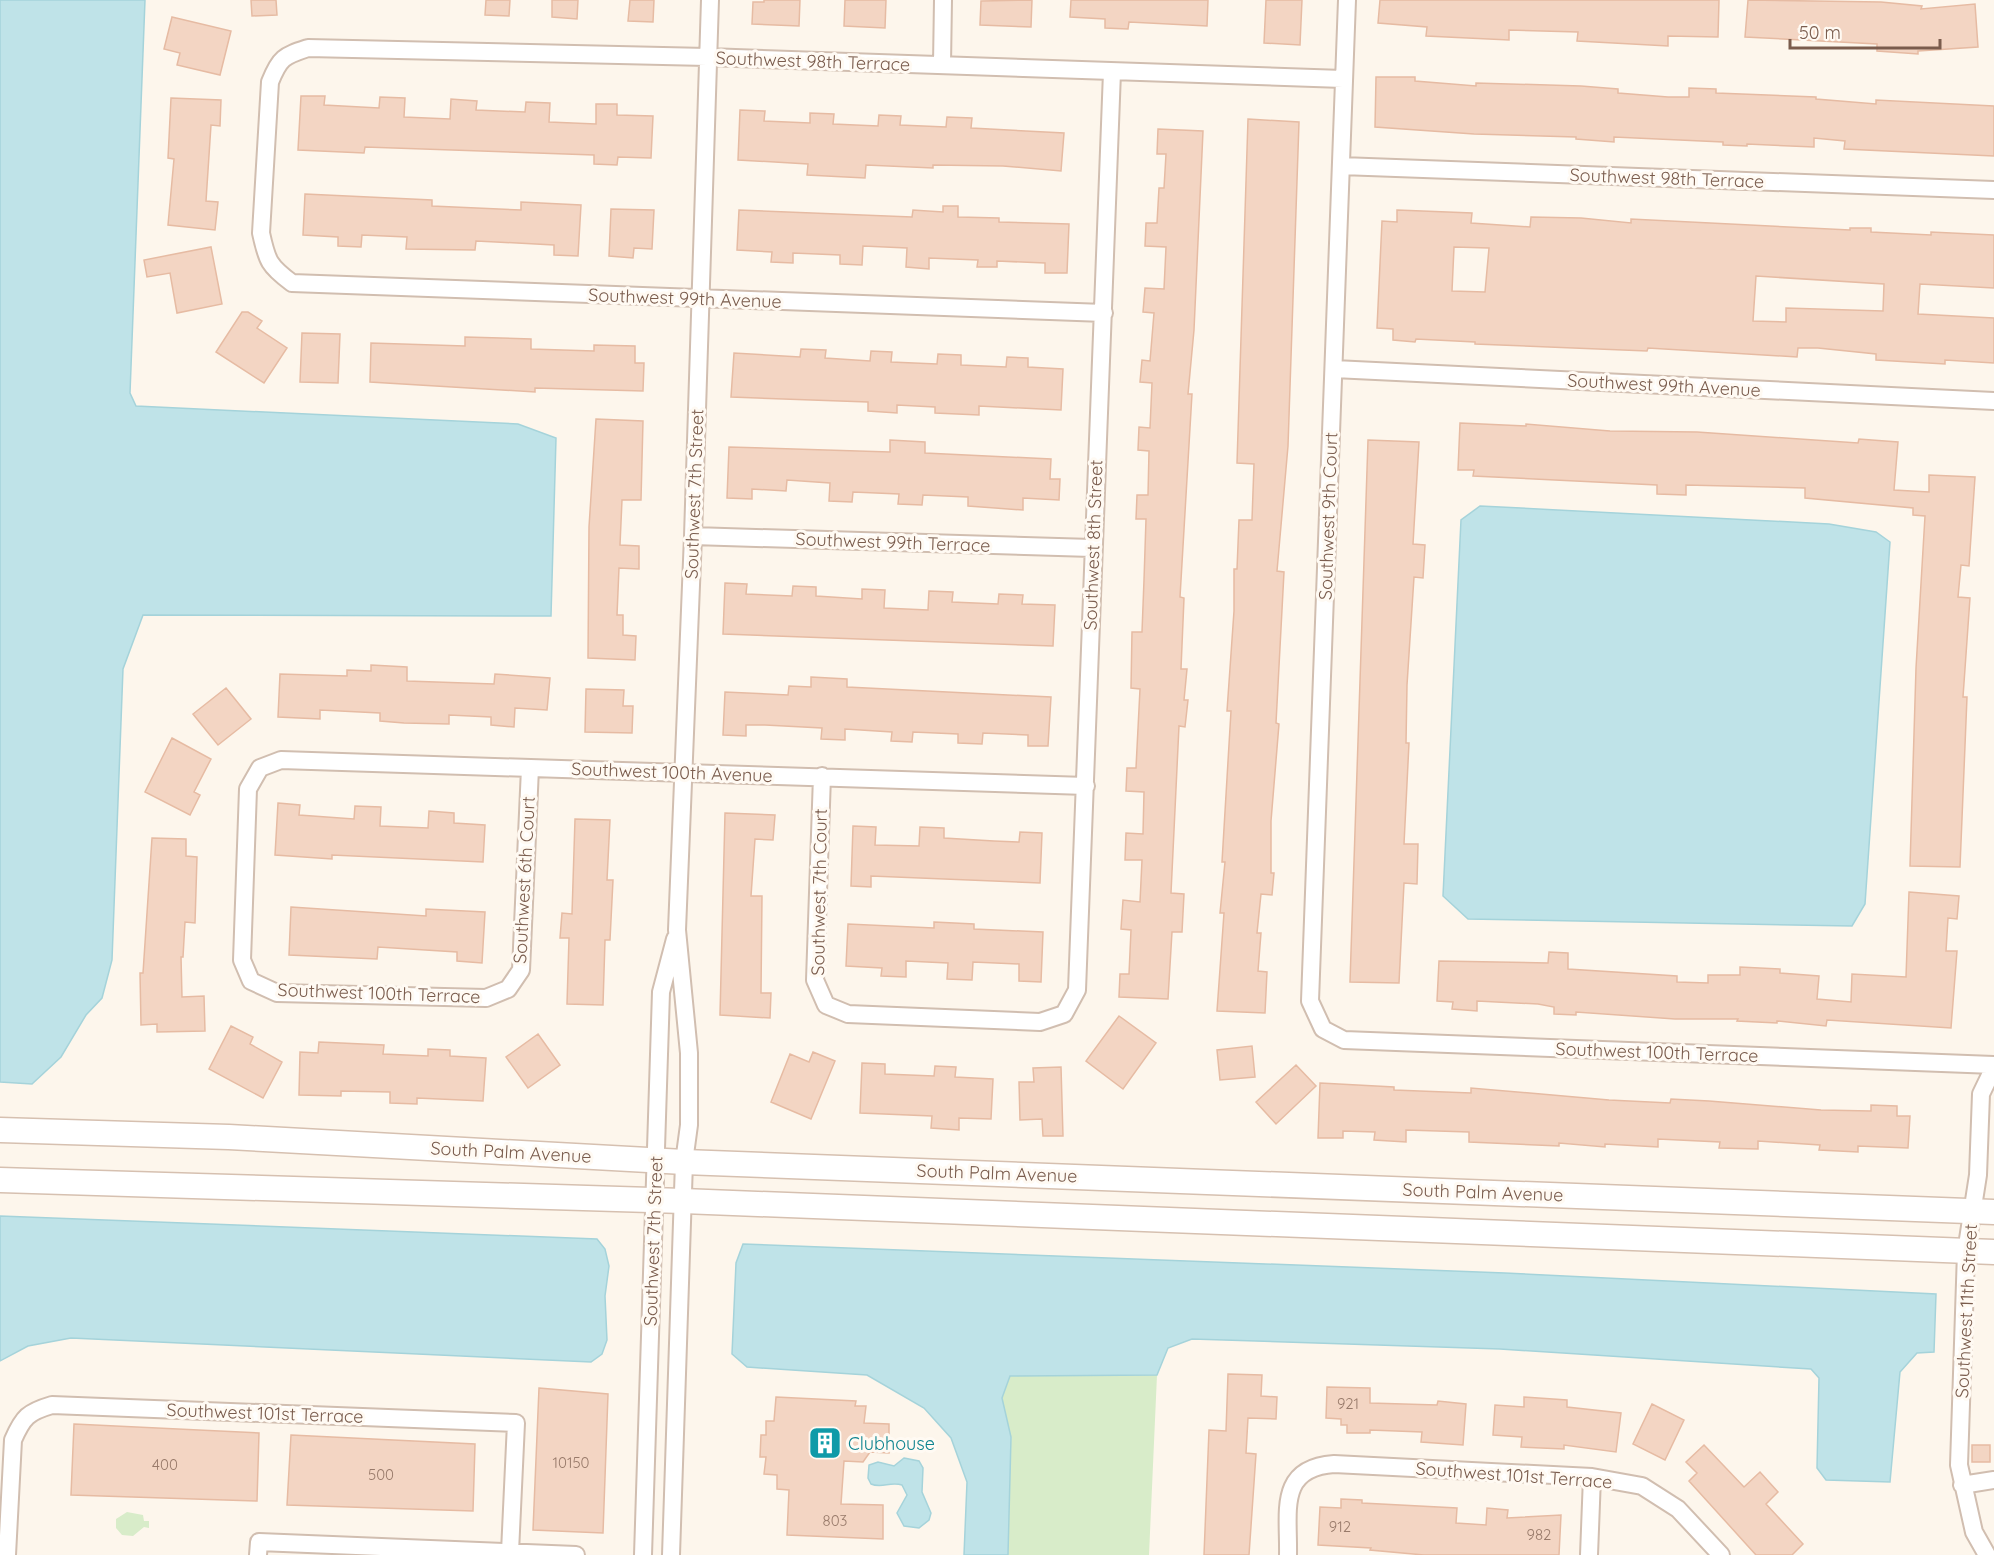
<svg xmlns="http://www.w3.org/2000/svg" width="1994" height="1555" viewBox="0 0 1994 1555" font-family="Quicksand,sans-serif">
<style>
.green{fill:#d8ecc9}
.water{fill:#bfe3e8;stroke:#a5d3da;stroke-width:1.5}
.building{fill:#f3d5c3;stroke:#e6bba3;stroke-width:1.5;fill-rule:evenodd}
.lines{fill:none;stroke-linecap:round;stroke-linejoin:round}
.street-casing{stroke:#d1beb0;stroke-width:20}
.secondary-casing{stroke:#d6c0b0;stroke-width:27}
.street{stroke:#fff;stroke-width:16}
.secondary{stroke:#fff;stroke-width:24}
.labels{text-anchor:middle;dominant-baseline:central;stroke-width:6;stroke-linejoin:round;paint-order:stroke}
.number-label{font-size:15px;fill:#987a6a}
.street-label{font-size:18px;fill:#7a5c4d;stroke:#fffaf3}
.culture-label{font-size:18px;fill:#0d838f;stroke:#fffaf3;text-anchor:start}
</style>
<rect width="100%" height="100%" fill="#fdf6ec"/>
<path class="green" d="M1157,1375L1149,1555H1008L1011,1437L1001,1398L1010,1376Z
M127,1512L143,1515L144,1521H149V1528L144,1527L133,1536L122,1535L116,1528V1519Z"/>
<path class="water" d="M0,0H145L130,393L136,406L518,424L556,438L551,616L143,615L123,669L112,960L102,998L86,1015L61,1057L32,1084L0,1082Z
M1480,506L1829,524L1876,532L1890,542L1865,904L1852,926L1468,919L1443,896L1461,520Z
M0,1216L597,1239L605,1249L609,1266L605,1296L607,1340L602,1354L591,1362L71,1338L28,1346L0,1361Z
M743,1244L1505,1273L1936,1294L1934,1352L1917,1353L1900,1372L1890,1482L1826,1480L1817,1468L1819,1378L1811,1369L1500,1349L1192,1339L1168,1348L1157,1375L1010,1376L1002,1398L1011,1437L1008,1555H964L967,1482L951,1438L924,1408L867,1375L747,1367L732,1354L736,1263Z
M904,1458L919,1461L923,1468L922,1492L931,1513L929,1520L919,1528L904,1526L897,1513L907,1495L902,1485C890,1481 882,1489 871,1484L868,1478L869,1465L878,1462L894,1466Z"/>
<path class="building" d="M251,0H276L277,15L252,16Z
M486,0H510L509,16L485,15Z
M552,0H578L577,19L552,17Z
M630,0H654L653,22L628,21Z
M764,0H800L799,26L752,24L753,2H764Z
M845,0H886L885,28L844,26Z
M1032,0L1031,27L980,25L981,1Z
M1071,0H1208L1207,26L1129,22L1128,29L1105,28V19L1070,17Z
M1266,0H1302L1300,45L1264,43Z
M1380,0H1719L1718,37L1668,36V46L1577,41L1578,32L1509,30V40L1426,36L1427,27L1378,23Z
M1748,0L1881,2L1922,6L1921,9L1975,4L1978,47L1918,51V54L1877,51V44L1745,37Z
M172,17L231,31L220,75L177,65L180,53L164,49Z
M1376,77H1415V81L1476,86V83L1581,86L1618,89V93L1668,97H1689V88L1716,89V93L1816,97V99L1876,104V100L1994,106V156L1844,149L1845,141L1814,138V147L1747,144V146L1723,145V142L1614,137V142L1576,139V137L1474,134L1375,127Z
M301,96H325L324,105L379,108L380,97L405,98L404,117L450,119L451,99L477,101L476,110L525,112L526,102L550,103L549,122L596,124V104H617V115L653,116L651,158L618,157L617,165L594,164V155L365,147L364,153L298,150Z
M171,98L221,100L220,126L211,125L206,201L218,202L215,230L168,225L174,159L168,158Z
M740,110L765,111L764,121L810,123V113L834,114L833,124L878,126L879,115L901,116L900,125L946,127L947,117L972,118L971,128L1064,133L1061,171L1003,166L933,165V168L866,165L865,178L807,175L808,164L738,160Z
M1248,119L1299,122L1288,446L1277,571L1284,572L1276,723L1279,724L1271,821V873H1274L1272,895L1261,894L1257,933H1261L1258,971L1267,972L1265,1013L1217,1011L1224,913H1220L1225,862H1222L1231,711H1227L1234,611V569H1237L1239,520H1252L1254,464L1237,463Z
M1158,129L1203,131L1194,330L1188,394H1192L1180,597L1184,598L1181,669H1187L1184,700H1188L1185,727L1179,726L1171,893L1184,894L1182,932H1172L1168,999L1119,997L1120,974H1129L1131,930L1121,929L1123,900L1140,902L1142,860H1125L1126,833L1143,834L1144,792L1126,791L1127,768H1136L1140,689L1131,688L1132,632H1142L1144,580L1146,519H1136L1137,495H1148L1149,451L1138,450L1139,427L1150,428L1152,383L1140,382L1142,360L1150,361L1154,313L1143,312L1145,288L1164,289L1166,247L1145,246L1146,223H1157L1159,188H1164L1166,154H1157Z
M305,194L432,200V206L521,210V202L581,205L578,256L554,255V245L496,242L476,241L475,250L406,249L407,237L362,235L361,247L338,246V237L303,235Z
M943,206H958V217L999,218V222L1069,224L1067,273H1045V263L997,261V267H977L978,260L929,258V269L906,267L907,248L863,246L862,265L840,264V255L793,253V263L771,262L772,252L737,250L739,210L912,217L913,210L943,212Z
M611,209L654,210L652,249L634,248L633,258L609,256Z
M1397,210L1472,213L1471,223L1530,227L1531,217L1581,218L1631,223V219L1850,230V228H1871V232L1931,235V232L1994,235V288L1920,284L1918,314L1994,318V363L1945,360V364L1876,360V354L1818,348H1798L1797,357L1648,348L1647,351L1475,344V342L1416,339L1415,342L1393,340V329L1377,328L1382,221L1397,222ZM1454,247L1489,248L1485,292L1452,291ZM1756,276L1884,284L1883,311L1786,308V322L1753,321Z
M211,247L222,304L177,313L170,273L147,277L144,260Z
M242,312H248L262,321L257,328L287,348L264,383L216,352Z
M302,333L340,334L338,383L300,382Z
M465,337L531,339V349L594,351V345L635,346V363H644L643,391L535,388V392L370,382L371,343L465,346Z
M801,349L826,350L825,358L870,361L871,351L892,352L891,362L937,364L938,354L961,355V365L1006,367L1007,357L1028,358V367L1063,369L1061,410L979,406V415L935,413V407L897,405V413L868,411V402L731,397L734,353L800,357Z
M596,419L643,421L641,500H622L620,545L639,546V569L619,568L617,615H623V635L636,636L635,660L588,658L589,527Z
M1460,423L1526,426V424L1610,431L1697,432L1858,443L1859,439L1898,442L1894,490L1929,492V475L1975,477L1969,566L1961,565L1958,597L1970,598L1963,697H1967L1960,867L1910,866L1916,668L1925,516L1913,515V508L1805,498V488L1686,485V495L1657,494V485L1473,476L1474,470H1458Z
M890,440L925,442V453L1051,459L1050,479H1060L1059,500L1023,498V510L968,506V497L923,495L922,505L898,504L899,494L853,492L852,502L829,501L830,483L787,480L786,491L752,489V499L727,498L729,447L890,452Z
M1368,440L1419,442L1413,544L1425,545L1423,578L1414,577L1407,685L1406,743H1409L1404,844H1418L1417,884L1404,883L1399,983L1350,982Z
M725,583L747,584L746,594L792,596L793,586L816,587V596L862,599V589L885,590L884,608L928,610L929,591L953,592L952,602L998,604L999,594L1023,595L1022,604L1055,605L1053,646L723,634Z
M371,665L407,667V681L494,684L495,674L550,678L547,710L515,708L514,727L491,725V717L449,715V724L404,723L380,721V713L320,710V719L278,717L280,674L347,676V670L371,671Z
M811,677L847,679V687L1051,697L1048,746H1028V735L983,733L982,744L958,743V734L913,732L912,742L891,741L892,732L845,729V740L821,739L822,728L765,725H746V736L723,735L725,692L788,695L789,686L811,687Z
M226,688L251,719L218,745L193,714Z
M586,689L624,690L623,706H633L632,733L585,732Z
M172,738L211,759L194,792L200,795L190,815L145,792Z
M278,803L300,805L299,815L354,819L355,806L381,807L380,826L428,828L429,811L454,813V823L485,825L483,862L332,855V859L275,855Z
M725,813L775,815L773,840L755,839L751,896H762L761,993H771L770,1018L720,1015Z
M575,819L610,820L607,880H613L610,940H605L603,1005L567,1004L569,938H560L562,913L572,914Z
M853,826L876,827L875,845L919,846L920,827L944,828V838L994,841L1019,842L1020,832L1042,833L1040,883L871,876V887L851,886Z
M152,838L186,839V856L197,857L195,923L185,922L183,957H181L182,997L204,996L205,1031L157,1032V1024L141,1025L140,973H143Z
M1909,892L1959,896L1957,919L1948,918L1946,951H1957L1951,1028L1827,1020L1826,1026L1777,1021V1023L1737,1021L1738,1019H1675L1576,1012V1015L1554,1014V1007L1538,1004L1477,1001V1011L1452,1009L1453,1002L1437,1001L1439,961L1548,963L1549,952L1568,953V969L1677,976V982L1708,983V975H1740V967L1780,969V973L1819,976L1817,999L1851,1002L1852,974L1906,977Z
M291,907L426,916V909L485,912L482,963L457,961V952L378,947L377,959L289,955Z
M934,922L974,924V929L1043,932L1041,982L1019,981V964L973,962L972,980L947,979L948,963L906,961V977L881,976L882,968L846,966L848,924L934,928Z
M1119,1016L1156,1043L1123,1089L1086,1061Z
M231,1026L253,1037L250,1044L282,1062L263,1098L209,1069Z
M538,1034L560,1065L528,1088L506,1057Z
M319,1042L384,1045L383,1054L428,1056V1049L450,1050V1056L486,1058L483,1101L417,1098V1104L390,1103V1092L341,1091V1096L299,1095L300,1052L318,1053Z
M1252,1046L1255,1077L1220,1080L1217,1050Z
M813,1052L835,1061L811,1119L771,1102L790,1054L809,1062Z
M862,1063L885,1064V1074L934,1076L935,1066L956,1067L955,1077L993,1079L991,1119L959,1118V1130L931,1128L932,1116L860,1113Z
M1296,1065L1316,1086L1276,1124L1256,1102Z
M1061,1067L1063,1136H1043L1042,1119L1020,1120L1019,1082H1034L1033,1068Z
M1320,1083L1394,1087V1090L1471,1093V1088L1609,1100L1670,1103L1671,1099L1709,1101L1821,1110L1871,1111V1105L1897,1106V1116H1910L1908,1148L1858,1146V1152L1819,1150L1820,1145L1758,1141V1149L1719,1148L1720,1142L1658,1139V1147L1605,1144V1147L1559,1143V1146L1469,1142V1132L1406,1130V1142L1374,1140L1375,1132L1343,1131V1138H1318Z
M1228,1374L1262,1375L1261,1396L1277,1397L1276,1419L1248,1418L1246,1453L1256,1454L1249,1555H1204L1209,1430L1226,1431Z
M1327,1387L1370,1388V1403L1437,1405L1438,1401L1466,1404L1463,1445L1421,1442L1422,1432L1370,1430V1433H1347V1425H1341V1419L1326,1418Z
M539,1388L608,1394L603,1533L533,1530Z
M776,1397L856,1401L855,1406H866L864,1423L889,1424V1453L870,1452L863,1462L844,1461L841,1504L883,1505V1539L787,1535L789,1490L777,1489V1475L764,1474L766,1457H760L761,1435H766V1421H774Z
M1524,1397L1567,1400V1407L1621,1413L1616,1452L1564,1445V1449L1521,1447L1522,1437L1493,1435L1495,1405L1524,1407Z
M1652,1404L1684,1420L1665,1460L1633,1444Z
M74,1424L259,1433L257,1501L71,1495Z
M291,1435L475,1444L473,1511L287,1505Z
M1704,1445L1744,1487L1760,1472L1778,1492L1766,1504L1803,1544L1792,1555H1756L1689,1481L1697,1473L1686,1462Z
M1972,1445H1990V1462H1972Z
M1341,1499L1362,1500V1503L1457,1508L1456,1523L1486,1525L1487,1508L1508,1510L1507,1518L1561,1515L1559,1555H1424L1370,1550L1371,1548L1318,1545L1320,1507L1341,1508Z"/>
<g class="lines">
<g class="street-casing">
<path id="street" d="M1347,0L1310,1001L1323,1029L1344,1040L1994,1065
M942,64L943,0
M1341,166L1994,190
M1104,313L292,283C269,266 267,261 261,233L270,82C280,57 284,56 308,48L707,57L1343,79
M1334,369L1994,401
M693,536L1092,548
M530,768L521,970L508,989L486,998L277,993L251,981L242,960L248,789L260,768L281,760L1086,786
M822,776L815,980L826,1005L848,1014L1040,1022L1064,1014L1077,990L1112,72
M1962,1485L1994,1480
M7,1555L13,1440C23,1417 28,1412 52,1405L516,1423L510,1552
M258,1555L259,1542L576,1555
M643,1555L661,992L675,939
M671,1555L684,1162L689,1125V1053L677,930L693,536L710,0
M1288,1555C1289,1512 1277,1468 1334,1464L1592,1477L1642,1486L1678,1509L1721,1555
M1589,1555L1592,1477
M1987,1555L1974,1532L1959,1465L1966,1252L1978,1175L1981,1094L1994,1067"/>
</g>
<g class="secondary-casing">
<path id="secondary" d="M0,1130L229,1137L684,1162L1994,1212
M0,1180L683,1201L1994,1252"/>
</g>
<use href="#street" class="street"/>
<use href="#secondary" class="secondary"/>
</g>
<defs>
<g id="building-square" transform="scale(1.725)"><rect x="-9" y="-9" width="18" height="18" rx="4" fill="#0f9aa8" stroke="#fffaf3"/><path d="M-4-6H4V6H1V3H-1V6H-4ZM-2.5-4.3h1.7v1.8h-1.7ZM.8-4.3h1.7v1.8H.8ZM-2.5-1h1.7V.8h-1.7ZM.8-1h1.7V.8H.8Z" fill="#fff"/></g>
</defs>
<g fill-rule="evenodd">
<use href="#building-square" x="825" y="1443"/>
</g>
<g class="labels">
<g class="number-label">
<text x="1348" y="1403">921</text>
<text x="571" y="1462">10150</text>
<text x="165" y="1464">400</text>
<text x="381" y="1474">500</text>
<text x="835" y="1520">803</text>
<text x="1340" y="1526">912</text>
<text x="1539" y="1534">982</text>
</g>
<g class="street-label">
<text transform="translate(813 61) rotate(2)">Southwest 98th Terrace</text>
<text transform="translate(1667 178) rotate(2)">Southwest 98th Terrace</text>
<text transform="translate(685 298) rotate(2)">Southwest 99th Avenue</text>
<text transform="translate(1664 385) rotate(3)">Southwest 99th Avenue</text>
<text transform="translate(694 494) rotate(-88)">Southwest 7th Street</text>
<text transform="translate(1328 516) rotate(-88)">Southwest 9th Court</text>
<text transform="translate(893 542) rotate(2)">Southwest 99th Terrace</text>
<text transform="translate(1093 545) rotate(-88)">Southwest 8th Street</text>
<text transform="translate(672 772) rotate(2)">Southwest 100th Avenue</text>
<text transform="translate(524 880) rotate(-87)">Southwest 6th Court</text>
<text transform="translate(819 892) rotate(-89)">Southwest 7th Court</text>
<text transform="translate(379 993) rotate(2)">Southwest 100th Terrace</text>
<text transform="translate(1657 1052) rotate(2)">Southwest 100th Terrace</text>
<text transform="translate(511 1152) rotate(3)">South Palm Avenue</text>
<text transform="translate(997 1173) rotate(2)">South Palm Avenue</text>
<text transform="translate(1483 1192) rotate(2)">South Palm Avenue</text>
<text transform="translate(653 1241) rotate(-88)">Southwest 7th Street</text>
<text transform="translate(1966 1311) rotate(-87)">Southwest 11th Street</text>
<text transform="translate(265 1413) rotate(2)">Southwest 101st Terrace</text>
<text transform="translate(1514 1475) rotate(4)">Southwest 101st Terrace</text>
</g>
<g class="culture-label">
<text x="848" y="1443">Clubhouse</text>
</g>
</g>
<path d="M1790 39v9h150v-9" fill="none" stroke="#7a5c4d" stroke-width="3"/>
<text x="1799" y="39" font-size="18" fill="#7a5c4d" stroke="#fffaf3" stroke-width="4.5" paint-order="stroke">50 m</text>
</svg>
